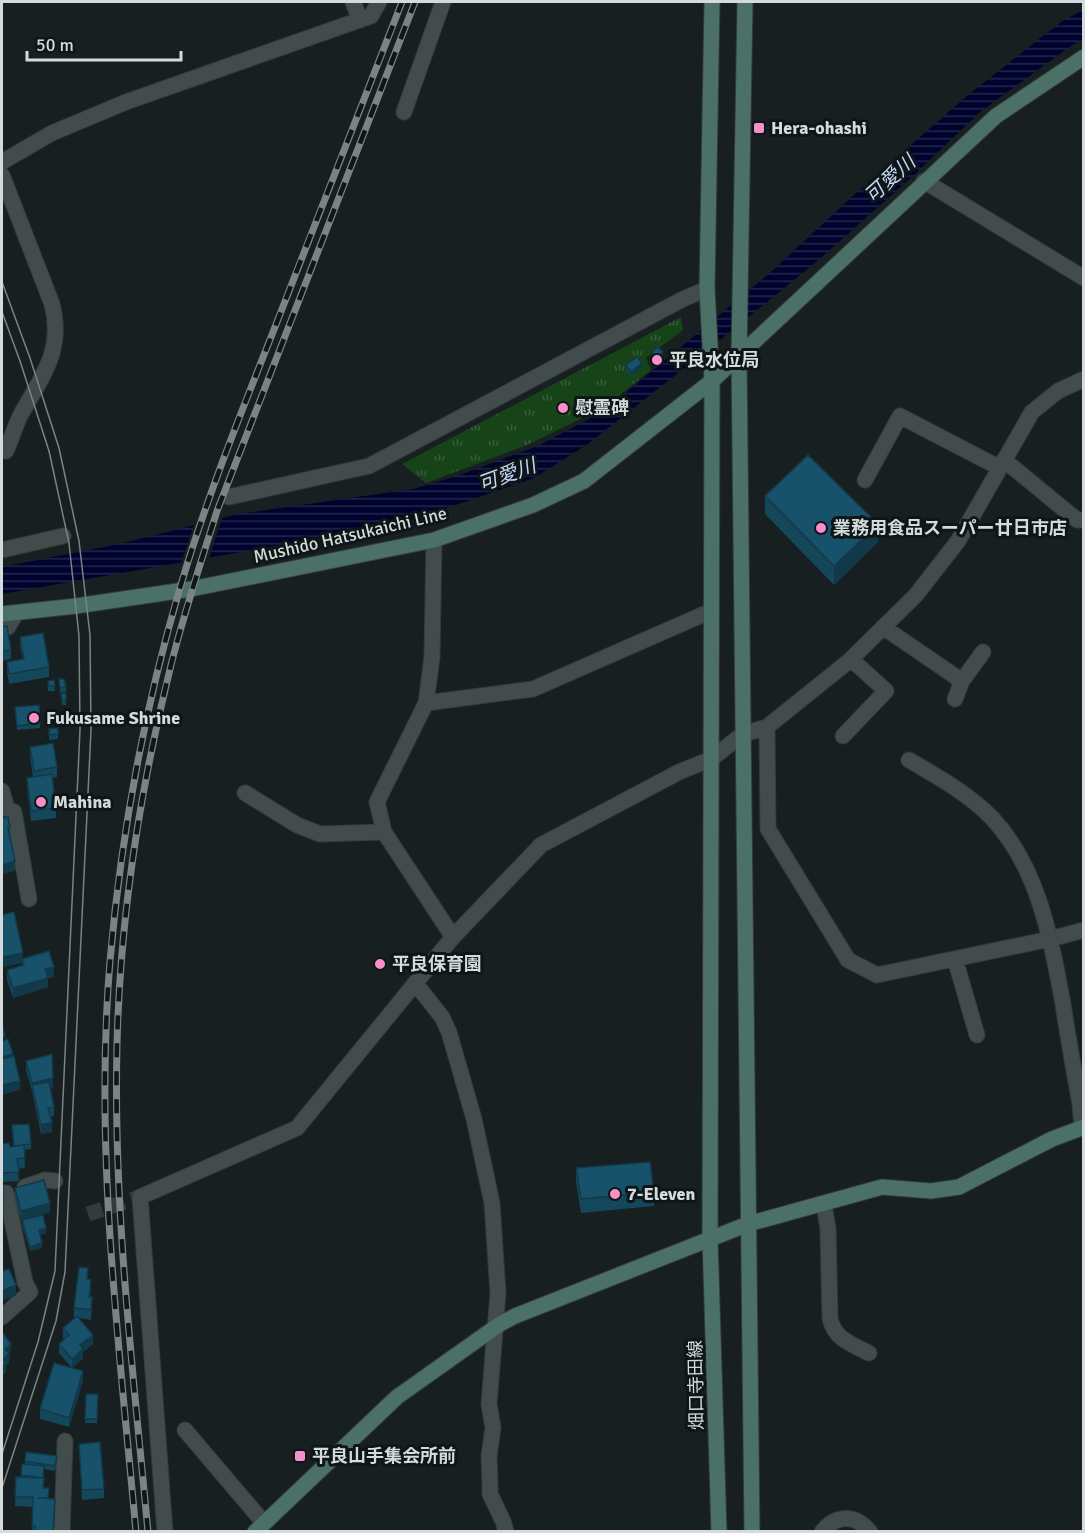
<svg xmlns="http://www.w3.org/2000/svg" width="1085" height="1533" viewBox="0 0 1085 1533" font-family="Signika,'Noto Sans JP',sans-serif">
<style>
.park{fill:url(#park-tufts)}
.water{fill:url(#water-rules)}
.pier{fill:#171f20}
.lines{fill:none;stroke-linecap:round;stroke-linejoin:round}
.street-tunnel{stroke:#343b3c;stroke-width:15;stroke-dasharray:15 8;stroke-linecap:butt}
.street-casing{stroke:#353b3c;stroke-width:17}
.secondary-casing{stroke:#353b3c;stroke-width:17}
.street{stroke:#424c4c;stroke-width:15}
.secondary{stroke:#4b7068;stroke-width:15}
.tram{stroke:#7c8384;stroke-width:1.5}
.rail-casing{stroke:#7c8384;stroke-width:7}
.rail{stroke:#0e1617;stroke-width:4.5;stroke-dasharray:14;stroke-linecap:butt}
.wall{fill:#15475b}
.shaded-wall{fill:#11394a}
.building{fill:#18526a;stroke:#11394a;stroke-width:1.5}
.poi-dot{fill:#f98fc9;stroke:#0e1617;stroke-width:2}
.labels{text-anchor:middle;dominant-baseline:central;stroke-width:6;stroke-linejoin:round;paint-order:stroke}
.poi-label{font-size:18px;font-weight:bold;fill:#d5dbdb;stroke:#0e1617;text-anchor:start}
.street-label{font-size:18px;fill:#d5dbdb;stroke:#0e1617}
.water-label{font-size:20px;font-style:italic;fill:#c4d7f6;stroke:#0e1617}
</style>
<defs>
<pattern id="park-tufts" width="24" height="20" patternUnits="userSpaceOnUse" patternTransform="scale(1.5)"><rect width="24" height="20" fill="#174319"/><path d="M3 7l-1-3M5 7V3M7 7l1-3M15 17l-1-3M17 17v-4M19 17l1-3" fill="none" stroke="#385e3a"/></pattern>
<pattern id="water-rules" width="6" height="5" patternUnits="userSpaceOnUse" patternTransform="scale(1.5)"><rect width="6" height="5" fill="#00032e"/><path d="M0 2.5h6" fill="none" stroke="#24274c"/></pattern>
</defs>
<rect width="100%" height="100%" fill="#171f20"/>
<path class="park" d="M681,317L683,330L646,358L651,370L605,407L527,445L426,483L402,464Z"/>
<path class="water" d="M1083,10V39L1068,48L980,112L914,175L821,258L725,336L588,444L534,478L401,524L2,594V567L119,544L238,514L413,489L457,476L538,446L604,411L772,271L855,194L968,95L1061,22Z"/>
<path class="pier" d="M223,515L208,562L180,566L195,522Z"/>
<g class="lines">
<path class="street-tunnel" d="M88,1214L140,1197"/>
<g class="street-casing">
<path id="street" d="M353,2L360,20
M404,112L443,2
M2,162L52,133L126,102L371,16L379,2
M2,175L52,304C64,351 42,376 20,416C15,427 11,440 6,451
M924,181L1084,278
M1004,460L1077,520H1084
M865,480L900,416L1000,468
M229,497L369,466L683,299L707,289
M434,540L432,657L426,703L377,802L384,832L453,937
M2,550L63,536
M883,627L962,681L983,652
M2,628L8,627L16,613
M955,699L962,681
M426,703L533,689L711,611
M767,727L768,829L848,960L877,975L1050,939L1084,930
M843,736L886,691L851,659
M909,760C938,777 969,794 992,818C1039,868 1051,940 1063,1004C1068,1038 1074,1071 1080,1104L1082,1127
M2,791L7,809L14,812L29,899
M245,793L297,825L320,834L384,832
M955,959L977,1035
M415,983L442,1017L449,1032L474,1119L492,1203L498,1293L489,1404L493,1428L489,1456L490,1485V1494L503,1521L506,1532
M25,1187L45,1180L55,1181
M824,1204L828,1229L830,1318C834,1339 851,1344 869,1353
M2,1317L30,1292L25,1282L6,1193
M185,1430L264,1523
M62,1532L65,1441
M165,1532L140,1197L297,1128L453,937L541,845L679,772L711,759L743,734L767,727L849,661L916,595L958,541L1032,412L1058,391L1084,379
M822,1532C836,1514 856,1514 870,1532"/>
</g>
<g class="secondary-casing">
<path id="secondary" d="M712,2L707,289L712,381L710,1238L719,1532
M745,2L739,357L752,1532
M2,614L76,606L191,589L434,540L533,505L584,481L712,381L996,116L1084,57
M255,1532L397,1397L500,1324L515,1316L748,1224L882,1187L931,1191L959,1187L1052,1139L1084,1127"/>
</g>
<use href="#street" class="street"/>
<use href="#secondary" class="secondary"/>
<path class="tram" d="M2,282L30,358L59,448L79,541L90,635L91,730L65,1272L56,1321L2,1488
M2,312L20,361L49,451L69,543L79,636L80,730L55,1271L38,1342L2,1454"/>
<g class="rail-casing">
<path id="rail" d="M136,1532C119,1342 94,1152 110,961C121,835 144,710 180,588C206,499 241,413 275,327C317,218 360,110 402,2
M148,1532C133,1370 113,1208 117,1045C120,917 140,789 171,665C184,613 201,562 217,511L415,2"/>
</g>
<use href="#rail" class="rail"/>
</g>
<path class="wall" d="M652,352L663,357L656,363L652,357Z
M626,365L642,368L631,376L626,370Z
M765,496L878,542L834,585L765,514Z
M2,627L11,650V659L2,661Z
M20,637L49,667V677L9,684L7,672V662L23,659L20,647Z
M59,679L66,687V692L60,693Z
M54,680L55,691H48V681Z
M61,694L66,700V705H62Z
M15,707L40,723V728L17,730Z
M52,710L53,723H46L45,711Z
M58,728V739L49,740V729Z
M30,747L57,767V777L52,778L56,808V818L31,821L27,787V778L33,777L30,757Z
M2,915L23,959L54,977L48,978V987L13,998L7,980V970L22,966V963L3,967L2,960Z
M26,1061L53,1088H50L54,1107V1116L50,1117L52,1132L41,1134L32,1091L26,1070Z
M2,1144L10,1147L31,1144V1149L24,1150L25,1168L18,1169L19,1181L2,1182Z
M576,1168L654,1192V1206L581,1213L576,1182Z
M3,1188V1230H2V1189Z
M15,1188L50,1212L21,1220L15,1197Z
M22,1220L46,1233L40,1235L42,1248L30,1251L22,1225Z
M88,1279L91,1289L90,1297L92,1306L91,1320L79,1318L93,1344L83,1352V1358L72,1368L83,1381L69,1427L40,1419V1409L72,1368L59,1353V1344L64,1339L63,1338V1328L75,1318H74V1308Z
M86,1394H98L97,1423H85Z
M79,1444L104,1489V1498L82,1500Z
M26,1452L57,1461L55,1471L44,1469V1488L49,1499L54,1532H32L33,1507L15,1506L16,1477H21L22,1464H25Z"/>
<path class="shaded-wall" d="M663,352V357L656,363V358Z
M642,363V368L631,376V372Z
M878,524V542L834,585V566Z
M15,861V871L2,874V865Z
M23,953L22,963L3,967V957Z
M54,967V977L48,978V987L13,998V988L45,969Z
M13,1054V1058L2,1062V1057Z
M53,1078V1088L34,1092L32,1083Z
M20,1081V1090L2,1095V1085Z
M52,1122V1132L41,1134V1125Z
M50,1203V1212L21,1220V1211Z
M46,1228V1233L39,1235V1230Z
M42,1243V1248L30,1251V1247Z
M16,1285V1295L2,1301V1291Z
M93,1335V1344L83,1352V1358L72,1369V1359L80,1345Z
M11,1344L9,1363L6,1366V1372L2,1376V1367L5,1349Z
M83,1371V1381L69,1427V1418Z"/>
<path class="building" d="M658,347L663,352L656,358L652,352Z
M637,357L642,363L631,372L626,365Z
M808,455L878,524L834,566L765,496Z
M7,626L11,650L2,651V627Z
M43,633L49,667L9,674L7,662L24,659L20,637Z
M59,679H64L66,687L60,688Z
M54,680L55,686H48V681Z
M66,693V700L62,701L61,694Z
M39,705L40,723L17,726L15,707Z
M52,710L53,718H46L45,711Z
M58,728V734L49,735V729Z
M53,743L57,767L34,771L30,747Z
M52,774L56,808L31,811L27,778Z
M8,817L10,828H8L15,861L2,865V818Z
M14,912L23,953L3,957L2,950V915Z
M49,951L54,967L45,969L48,978L13,988L7,970L24,965L22,959Z
M2,1022L5,1037L2,1038Z
M8,1039L13,1054L2,1057V1041Z
M52,1054L53,1078L32,1083L26,1061Z
M14,1056L20,1081L2,1085V1059Z
M49,1082L54,1107L48,1108L52,1122L41,1125L32,1085Z
M29,1124L31,1144L14,1146L12,1125Z
M9,1143L10,1147L24,1145L25,1158L17,1159L19,1172L2,1173V1144Z
M650,1162L654,1192L581,1199L576,1168Z
M44,1180L50,1203L21,1211L15,1188Z
M3,1188V1220H2V1189Z
M43,1215L46,1228L39,1230L42,1243L30,1247L22,1220Z
M79,1267L88,1268L87,1279L91,1280L89,1297H92L91,1310L74,1308Z
M2,1268L3,1271L9,1269L16,1285L2,1291Z
M77,1316L93,1335L80,1345L83,1349L72,1359L59,1344L69,1335L63,1328Z
M2,1332L11,1344L5,1349L9,1353L3,1359L6,1363L2,1367Z
M54,1363L83,1371L69,1418L40,1409Z
M86,1394H98L97,1419H85Z
M100,1442L104,1489L82,1490L79,1444Z
M26,1452L57,1456L55,1466L25,1461Z
M22,1464L44,1466L43,1478L21,1475Z
M16,1477L44,1478L43,1488H49L48,1498H38L55,1499L53,1532H35V1526H32L33,1497H15Z"/>
<g class="poi-dot">
<rect x="753" y="122" width="12" height="12" rx="3"/>
<circle cx="657" cy="360" r="6"/>
<circle cx="563" cy="408" r="6"/>
<circle cx="821" cy="528" r="6"/>
<circle cx="34" cy="718" r="6"/>
<circle cx="41" cy="802" r="6"/>
<circle cx="380" cy="964" r="6"/>
<circle cx="615" cy="1194" r="6"/>
<rect x="294" y="1450" width="12" height="12" rx="3"/>
</g>
<g class="labels">
<g class="poi-label">
<text x="771" y="128">Hera-ohashi</text>
<text x="669" y="360">平良水位局</text>
<text x="575" y="408">慰霊碑</text>
<text x="833" y="528">業務用食品スーパー廿日市店</text>
<text x="46" y="718">Fukusame Shrine</text>
<text x="53" y="802">Mahina</text>
<text x="392" y="964">平良保育園</text>
<text x="627" y="1194">7-Eleven</text>
<text x="312" y="1456">平良山手集会所前</text>
</g>
<g class="street-label">
<text transform="translate(350 535) rotate(-13)">Mushido Hatsukaichi Line</text>
<text transform="translate(696 1385) rotate(-91)">畑口寺田線</text>
</g>
<g class="water-label">
<text transform="translate(890 179) rotate(-42)">可愛川</text>
<text transform="translate(507 475) rotate(-20)">可愛川</text>
</g>
</g>
<rect width="1085" height="1533" fill="none" stroke="#d5dbdb" stroke-width="6"/>
<path d="M27 51v9h154v-9" fill="none" stroke="#d5dbdb" stroke-width="3"/>
<text x="36" y="51" font-size="18" fill="#d5dbdb" stroke="#0e1617" stroke-width="4.5" paint-order="stroke">50 m</text>
</svg>
